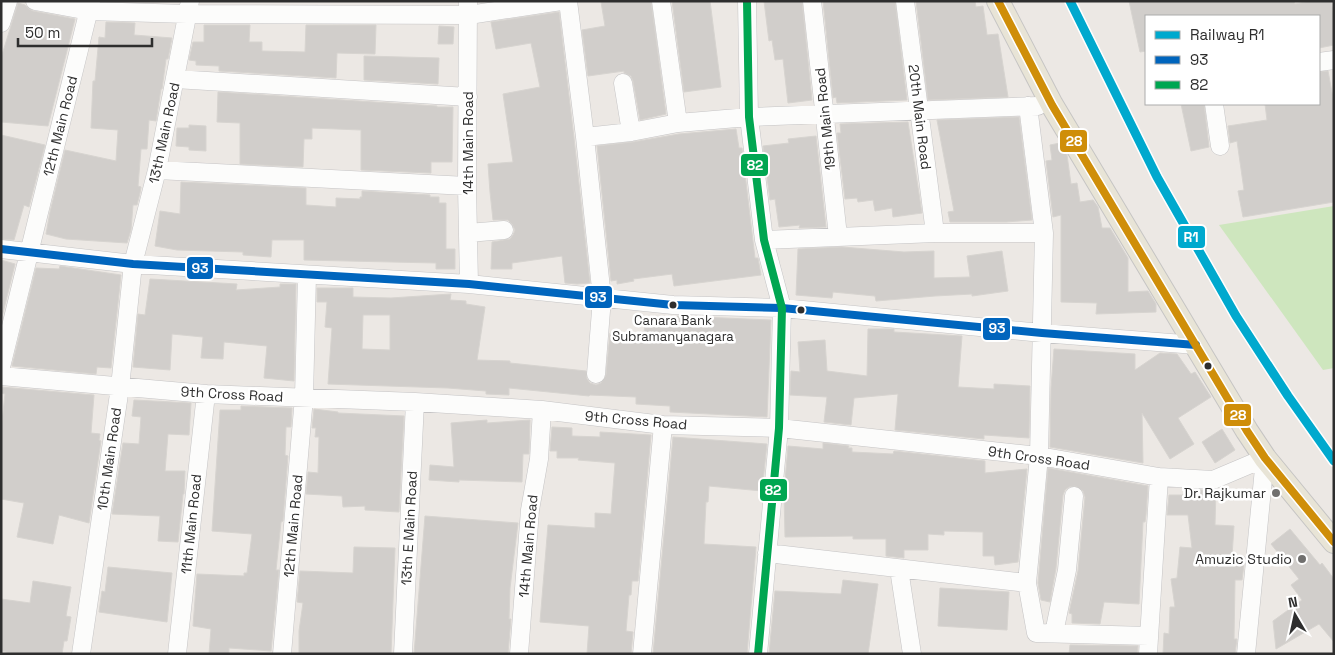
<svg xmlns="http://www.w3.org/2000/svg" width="1335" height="655" viewBox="0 0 1335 655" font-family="'Space Grotesk',sans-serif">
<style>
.green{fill:#cee6be}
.building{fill:#d1cecb;stroke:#d7d4d0;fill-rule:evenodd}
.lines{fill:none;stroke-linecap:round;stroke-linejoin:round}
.minor-casing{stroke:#c5c4c5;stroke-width:19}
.major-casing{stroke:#c6c5c4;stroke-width:24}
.minor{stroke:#fcfcfb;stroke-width:18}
.major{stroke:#e8e4d6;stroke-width:22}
.bus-1-casing{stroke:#fff;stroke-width:11}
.bus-2-casing{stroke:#fff;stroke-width:11}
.bus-3-casing{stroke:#fff;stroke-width:11}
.bus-1{stroke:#0065bd;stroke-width:8}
.bus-2{stroke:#00a651;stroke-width:8}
.bus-3{stroke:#cf8e09;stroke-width:8}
.rail-1-casing{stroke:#fff;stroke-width:12}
.rail-1{stroke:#00a9ce;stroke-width:9}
.bus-dot{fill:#2e2e2e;stroke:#fff;stroke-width:2}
.poi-dot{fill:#706f6e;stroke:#fff;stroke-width:2}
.labels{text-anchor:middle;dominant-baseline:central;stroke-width:5;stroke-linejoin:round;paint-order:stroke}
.bus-label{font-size:13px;fill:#2e2e2e;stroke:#fff}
.street-label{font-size:14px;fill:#2e2e2e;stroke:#fff}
.poi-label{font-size:14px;fill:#2e2e2e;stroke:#fff;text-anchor:end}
.line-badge{stroke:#fff;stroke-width:2}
.badge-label{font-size:14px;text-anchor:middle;font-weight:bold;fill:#fff}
</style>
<rect width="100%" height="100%" fill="#ece8e4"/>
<path class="green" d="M1334,206V368L1323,370L1219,225Z"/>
<path class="building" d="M609,1H651L666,114L640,120L633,81L631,76L624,73V71L588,76L582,30L605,26L601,2Z
M672,1H710L721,87L684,92Z
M764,1H802L812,100L788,103L783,59L775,60L772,40L769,41Z
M823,1H895L907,100L837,103L836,97L833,98Z
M916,1H975L976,7L983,6L987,35L998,34L1008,97L928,100Z
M1129,1H1294L1295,4L1310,1H1331L1334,17V45L1319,48V16H1146V51L1140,52Z
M18,3L25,5L29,9L33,11L75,19L48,126L1,122V58Z
M559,12L574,138L590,283L577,284L565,283L562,256L512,263V269H491L492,242L510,239L513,235L515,230L512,224L508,220H493L490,192L488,164L513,162L503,94L540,87L531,43L496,49L491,22Z
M106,22L135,23L134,35L172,38L168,59H166L162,89H161L156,121L149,120L147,149H141L138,186L141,187L140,193L137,205H133L131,230L127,243L66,239L46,234L50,212L65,150L116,161L118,130L91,128L93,81H95L99,37L105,38Z
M204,25H250L249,42H262V51L305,52L306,25H376L375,54L337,53L336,78L219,71V66L196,65V61L189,60L193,42H204Z
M439,26L454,27L453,44H438Z
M364,56L439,58L438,84L364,80Z
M1328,71L1334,103V202L1243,217L1238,191L1244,190L1237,141L1230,143L1228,126L1267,120L1265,104H1319V72Z
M218,92L437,106V107H453L452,162H431V173L361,170V130L312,128V139H304L303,167L240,164V123L217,122Z
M1181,104H1204L1209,147L1191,151Z
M1019,117L1032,220L1006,222H950L948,212L954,211L937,120Z
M908,122L922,213L893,217L892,208L875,211L873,200L858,202L857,198L845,199L837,133H841L840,124Z
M189,125L206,126V151L189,150V147L176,146L177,128H189Z
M736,129L739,148H742L755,258H758L761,275L674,286L672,274L633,279L634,281L617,284V280L611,281L597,146L633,142L679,134Z
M1,135L45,145L29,207L24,205L14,240L1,239Z
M816,136L826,227L799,228L800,225L779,227L775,199L770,200L763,146L789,143L788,139Z
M1060,143L1067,155L1071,184L1077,183L1080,202L1093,200L1098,207L1102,228H1110L1128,258V292L1148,291L1156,304V312L1096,314L1097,303L1061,302V215L1053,217L1046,161L1052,160L1050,145Z
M181,182L306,188V205L336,207V198L360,199V197H362V191L430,195V197H439V203H446V249H455V269H436V263L304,260V240H272L271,257L243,255V252L177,250L155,246L160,211L180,214Z
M842,247L904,252L934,251V278L970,277L967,256L1002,251L1008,291L972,296V294L935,296L876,301L875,296L833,292L832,298L796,295L798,249Z
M1,260L15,264L1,321Z
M60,266L121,275L111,368L97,367L96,374L12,366L36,268L59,269Z
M150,279L237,284L236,290L280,287V284H296L294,381L264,378L267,346L224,342L223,359L201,358L203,337L172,334L170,370L133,367L138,314L145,315Z
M317,288H353V297L391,298L451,294L450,300L466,301V304L485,307L477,360L510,361V363L586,371L587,379L590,383L596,385L601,383L606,375L610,333L644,335L645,319L677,320V316L771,320L767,417L670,412V406L636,404V397L590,395L589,396L509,388V395L486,394V391L448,388L328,384L332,328L325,327L327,302H317ZM363,315H390V350L362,349Z
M868,329H894V332L962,336L958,387L994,389V384L1030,386L1029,438L984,435V439L895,430L898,394L854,398L851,425L824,422L827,397L790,395L791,371L800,372L798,342L825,340L827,371L867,376Z
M1054,349L1135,354V370L1160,353L1177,354L1191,374L1195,372L1211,397L1178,418L1194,444L1170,459L1142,413L1143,463L1050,447L1051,388Z
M1,387L94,395L91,433L100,434L99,440L101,441L89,523L59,515L53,544L17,537L24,503L1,499V431L5,394L1,393Z
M134,400L191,403L189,435L168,434L165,471H185L184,494H183L178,542L158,541L160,516L112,514L123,443L139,444L141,417L132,416Z
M241,406L292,408L291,427H286L285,455L288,456L283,521L281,522L276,570H279L271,651L229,648V654H209L211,629L193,626L197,574L244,576V573H247L252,534L212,531L220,410H241Z
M314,409L338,412V413L404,416L399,512L365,510V506L343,507L342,496L306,494L308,472L318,473L319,437H315L316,428H312Z
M487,420V423L530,420L529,454H523L522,482L459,480V482L429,480L430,465L454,467L451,423Z
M552,427L572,428V436L600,437V432L651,435L638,581H632L631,595H629L626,631L633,632L631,654H587L589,626L540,622L548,525L595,528V513L611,514L615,463L578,460L579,458H557V451H550Z
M1222,429L1235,450L1215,463L1202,442Z
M673,437L767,444L762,491L709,486L708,502H706L704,544L756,547L747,654H653Z
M823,443L849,446L848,448H852V452L893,454L894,451L985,461V473L1027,469L1018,562L995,565L994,556H983V532L944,531V535L928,534V550H904V558L886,556V539H853V536L785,537L784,493L788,446L823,449Z
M1048,468L1148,486L1146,515L1145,522H1143L1139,604L1104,602L1100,624L1072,623V614L1069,613L1078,571L1085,497L1083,491L1075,486L1069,487L1065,490L1063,495L1056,568L1050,602L1041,600L1038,583Z
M1196,490H1216L1215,525L1234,526L1232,556L1245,557L1242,580H1235L1234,639H1237L1235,654H1163L1164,633L1169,634L1170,607H1175L1171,579L1177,578L1180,547L1192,548L1188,515H1167L1169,495H1196Z
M425,516L518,523L510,588L509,619H511L508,654H414Z
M1290,529L1320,565L1322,563L1334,579V642L1319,624L1276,649L1273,621L1302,600L1291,585L1299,579L1271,544Z
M354,547L395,548L391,654H299V631L303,603L297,602L300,571L353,573Z
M108,567L172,573L167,622L99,612L102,591L105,592Z
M843,580L878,584L868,654H769L775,591L841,594Z
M33,581L71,587L66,616L71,617L67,641H64L62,654H16L1,651V599L30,603Z
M940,588L1009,592L1007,630L938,626Z
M1070,645L1138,646L1137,654H1069Z"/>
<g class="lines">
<g class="minor-casing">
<path id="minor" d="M35,1L89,11L187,14L469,15L561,1
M468,1L467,186L469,284
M568,1L585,137L602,298L596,374
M661,1L678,123
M747,1L749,117L764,240L782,308L779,428L758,654
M812,1L838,236
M905,1L935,233
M1,23L8,1
M1319,62L1334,60
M175,79L468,97
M623,83L631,132
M1214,104L1220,146
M1028,106L1044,233L1039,456L1027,583L1036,633L1149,636
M585,137L631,132L678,123L749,117L1038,106
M157,170L467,186
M468,233L504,230
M764,240L935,233H1044
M1,249L133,264L469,284L673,305L782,308L1042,333L1196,345
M1,367L91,1
M1,376L206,394L415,402L542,410L663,425L779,428L1039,456L1159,477L1213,480L1265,458L1246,654
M767,553L1027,583
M899,569L912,654
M1054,633L1067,570L1074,496
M81,654L120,387L133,264L157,170L190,1
M177,654L206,394
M282,654L304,397L307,275
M403,654L415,402
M519,654L530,510L539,459L542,410
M642,654L663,425
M1148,654L1159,477"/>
</g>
<g class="major-casing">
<path id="major" d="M998,1L1052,105L1247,431L1265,458L1334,542"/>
</g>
<use href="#minor" class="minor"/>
<use href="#major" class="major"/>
<g class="bus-1-casing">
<path id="bus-1" d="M1,249L133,264L469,284L673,305L782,308L1042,333L1196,345"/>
</g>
<g class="bus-2-casing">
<path id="bus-2" d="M747,1L749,117L764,240L782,308L779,428L758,654"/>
</g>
<g class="bus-3-casing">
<path id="bus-3" d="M998,1L1052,105L1247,431L1265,458L1334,542"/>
</g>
<use href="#bus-1" class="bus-1"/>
<use href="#bus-2" class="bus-2"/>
<use href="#bus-3" class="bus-3"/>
<g class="rail-1-casing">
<path id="rail-1" d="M1070,1L1157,177L1236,316L1288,396L1334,461"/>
</g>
<use href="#rail-1" class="rail-1"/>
</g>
<g class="bus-dot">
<circle cx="673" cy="305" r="4.5"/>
<circle cx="801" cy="310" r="4.5"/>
<circle cx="1208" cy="366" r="4.5"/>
</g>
<g class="poi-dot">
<circle cx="1276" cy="493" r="5"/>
<circle cx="1302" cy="559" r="5"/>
</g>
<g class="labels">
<g class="bus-label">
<text x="673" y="320">Canara Bank<tspan x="673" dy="16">Subramanyanagara</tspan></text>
</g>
<g class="street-label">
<text transform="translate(920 117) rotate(83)">20th Main Road</text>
<text transform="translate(825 119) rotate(-96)">19th Main Road</text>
<text transform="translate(60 126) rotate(-76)">12th Main Road</text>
<text transform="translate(164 133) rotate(-78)">13th Main Road</text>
<text transform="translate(468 143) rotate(-90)">14th Main Road</text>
<text transform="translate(232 394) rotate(3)">9th Cross Road</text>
<text transform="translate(636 420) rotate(5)">9th Cross Road</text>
<text transform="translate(1039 458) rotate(8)">9th Cross Road</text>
<text transform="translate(109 459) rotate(-82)">10th Main Road</text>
<text transform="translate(191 524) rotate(-84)">11th Main Road</text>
<text transform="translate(293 526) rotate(-85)">12th Main Road</text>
<text transform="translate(409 528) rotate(-87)">13th E Main Road</text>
<text transform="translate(528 546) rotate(-85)">14th Main Road</text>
</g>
<g class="poi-label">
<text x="1266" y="493">Dr. Rajkumar</text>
<text x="1292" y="559">Amuzic Studio</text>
</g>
</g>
<g class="line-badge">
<rect x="1059" y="129" width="29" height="24" rx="5" fill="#cf8e09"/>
<rect x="740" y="153" width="29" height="24" rx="5" fill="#00a651"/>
<rect x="1177" y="225" width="29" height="24" rx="5" fill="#00a9ce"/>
<rect x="186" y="256" width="28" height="24" rx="5" fill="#0065bd"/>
<rect x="584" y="285" width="29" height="24" rx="5" fill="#0065bd"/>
<rect x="982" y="317" width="29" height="24" rx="5" fill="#0065bd"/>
<rect x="1223" y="403" width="29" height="24" rx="5" fill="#cf8e09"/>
<rect x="759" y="478" width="29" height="24" rx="5" fill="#00a651"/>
</g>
<g class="badge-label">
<text x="1074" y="146">28</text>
<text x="755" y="170">82</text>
<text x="1191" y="242">R1</text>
<text x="200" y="273">93</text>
<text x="598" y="302">93</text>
<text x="997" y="333">93</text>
<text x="1238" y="420">28</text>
<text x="773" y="495">82</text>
</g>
<rect width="1335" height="655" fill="none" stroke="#2e2e2e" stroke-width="5"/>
<rect x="1145" y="15" width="175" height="90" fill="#ffffff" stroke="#ababab"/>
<rect x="1155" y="31" width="25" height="8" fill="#00a9ce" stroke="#ababab"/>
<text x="1190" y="40" font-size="15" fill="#2e2e2e">Railway R1</text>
<rect x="1155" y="56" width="25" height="8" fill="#0065bd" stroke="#ababab"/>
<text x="1190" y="65" font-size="15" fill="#2e2e2e">93</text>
<rect x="1155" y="81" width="25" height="8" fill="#00a651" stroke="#ababab"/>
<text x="1190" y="90" font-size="15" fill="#2e2e2e">82</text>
<g transform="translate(1295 615) rotate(351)" stroke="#ffffff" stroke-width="4" paint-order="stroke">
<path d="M0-4L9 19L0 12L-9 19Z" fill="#2e2e2e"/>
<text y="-8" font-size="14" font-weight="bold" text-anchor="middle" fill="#2e2e2e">N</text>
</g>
<path d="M18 38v8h134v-8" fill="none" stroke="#2e2e2e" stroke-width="2.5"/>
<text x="25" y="38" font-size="15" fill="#2e2e2e" stroke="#ffffff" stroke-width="4" paint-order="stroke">50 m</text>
</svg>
